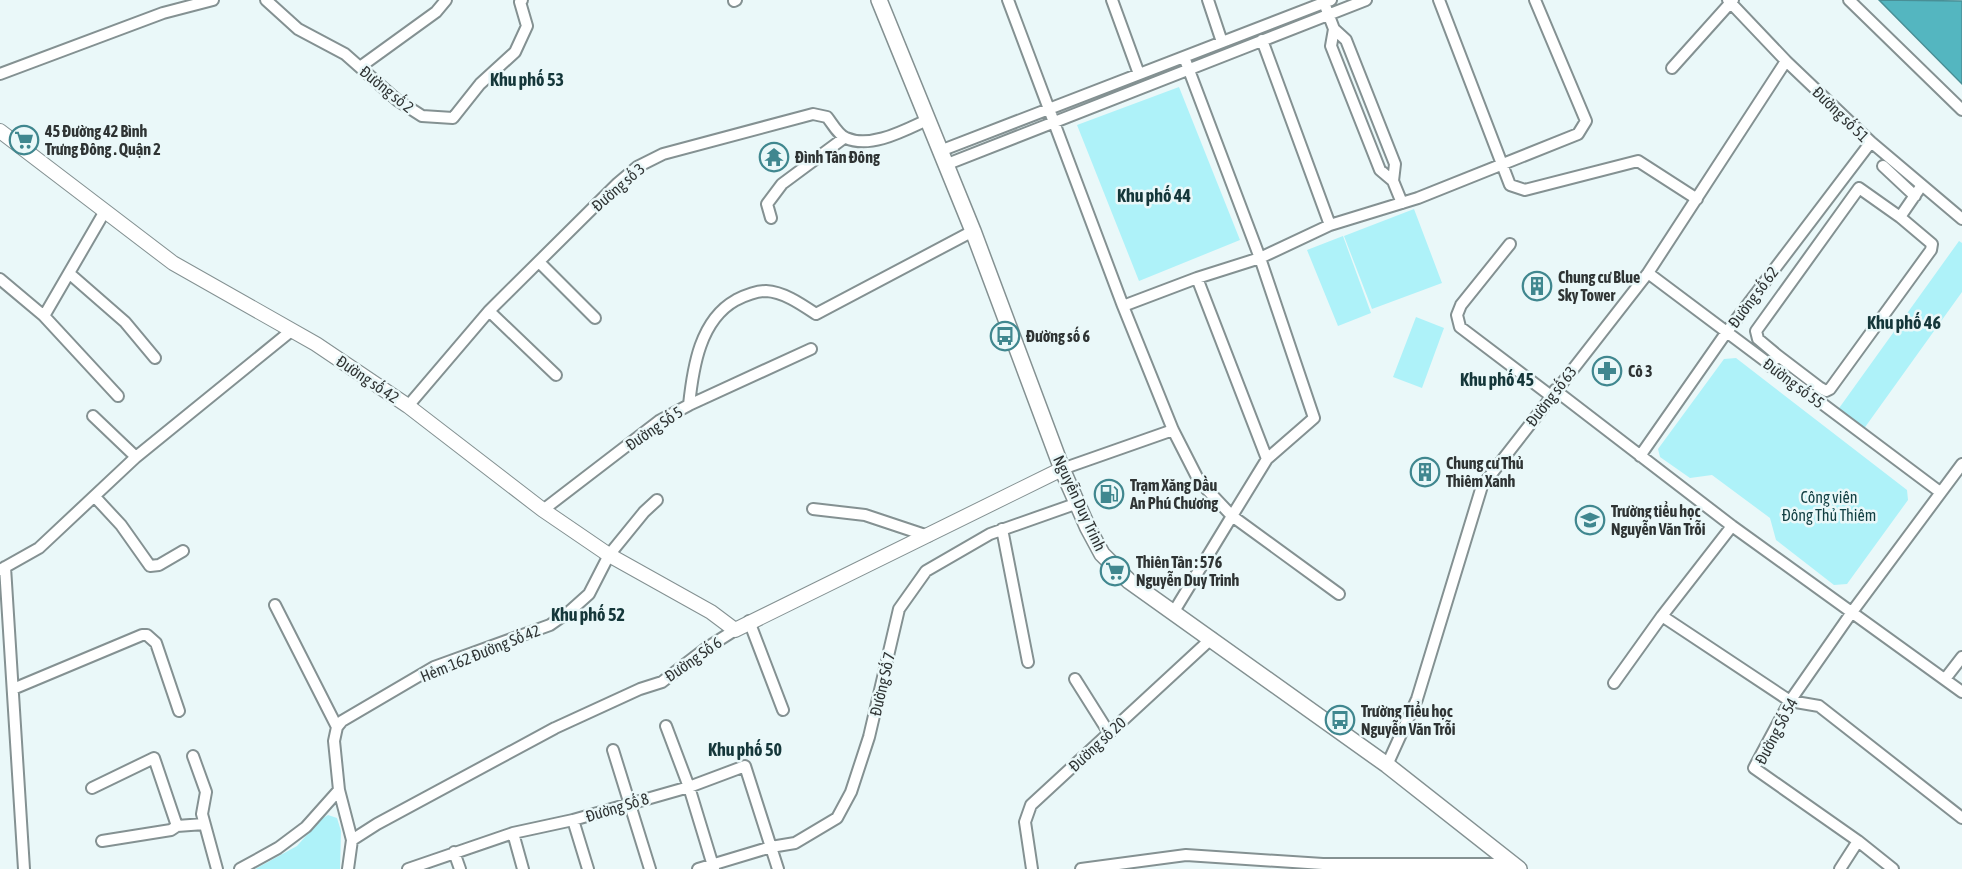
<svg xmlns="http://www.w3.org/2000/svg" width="1962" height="869" viewBox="0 0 1962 869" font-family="'Asap Condensed',sans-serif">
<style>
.green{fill:#aef2f9}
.water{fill:#54b6c0;stroke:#498f96;stroke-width:1.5}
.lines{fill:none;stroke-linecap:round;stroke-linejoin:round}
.minor-casing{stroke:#849192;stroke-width:14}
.tertiary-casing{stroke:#849192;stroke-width:16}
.secondary-casing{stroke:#849192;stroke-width:18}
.minor{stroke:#fff;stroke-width:10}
.tertiary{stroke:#fff;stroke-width:14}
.secondary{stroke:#fff;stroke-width:15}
.labels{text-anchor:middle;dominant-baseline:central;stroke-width:5;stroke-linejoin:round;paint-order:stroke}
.street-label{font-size:16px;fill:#2f3434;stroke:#eaf8f9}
.poi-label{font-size:16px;font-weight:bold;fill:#2f3434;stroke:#eaf8f9;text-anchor:start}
.park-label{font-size:16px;fill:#113f43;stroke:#eaf8f9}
.neighbourhood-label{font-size:18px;font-weight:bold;fill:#15373a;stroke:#eaf8f9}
</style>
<rect width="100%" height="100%" fill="#eaf8f9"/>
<path class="green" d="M1179,87L1240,240L1139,281L1077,125Z
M1414,209L1442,283L1372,309L1344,236Z
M1343,236L1371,313L1338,326L1307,250Z
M1959,241L1962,243V292L1863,430L1837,411Z
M1416,317L1444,328L1422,388L1393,377Z
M1736,358L1907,490L1908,500L1847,584L1834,585L1776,540L1770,518L1712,475L1690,478L1660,457L1658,449L1724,359Z
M328,815L337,818L341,831L340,869H255L297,846L320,820Z"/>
<path class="water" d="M1879,0L1962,1V84Z"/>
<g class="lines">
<g class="minor-casing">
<path id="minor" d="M266,0L298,29L345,54L397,100L422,116L453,118L480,84L515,52L527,26L520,2L522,0
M1008,0L1123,306L1197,278L1260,258L1184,57
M1112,0L1139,74
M1208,0L1222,42
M1439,0L1510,185L1525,190L1638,161L1697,199
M1728,0L1786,61L1871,142L1962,219
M1849,0L1962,110
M734,1L736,0
M1326,8L1334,29L1346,40L1395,164L1393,181L1402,203
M1334,29L1331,46L1380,170L1393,181
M1262,40L1330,225
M360,67L436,12L446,0
M1672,68L1733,0
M0,74L163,13L213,0
M940,151L1331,0
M945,165L1366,0
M1883,166L1915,196
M105,211L44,316L118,396
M771,218L767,204L782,184L844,138
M1510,244L1461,305L1457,315L1460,327L1551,396
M539,262L595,318
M1648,273L1940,492
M70,274L125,322L155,358
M1197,278L1267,459
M0,279L44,316
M1123,306L1173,430L1199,481L1232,516L1267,459L1314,418L1260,258L1330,225L1418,198L1578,134L1586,121L1535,0
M489,311L556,375
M1777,355L1758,339L1756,331L1859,188L1900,217
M1770,366L1777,355L1819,387L1826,391L1830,389L1931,250L1932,244L1900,217L1922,185
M1555,390L1732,526L1962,692
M689,405L811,349
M408,406L489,311L618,183L637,167L663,154L813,114L827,117C832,123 838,135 846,138C871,149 905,130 927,120
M93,416L136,457
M1640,456L1726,333L1871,142
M1062,469L1173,430
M95,497L121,525L150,566L159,565L183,551
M813,509L865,515L928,536
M543,510L659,421L689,405C693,367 700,320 736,300C744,296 756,291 766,291C784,292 801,304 816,314L973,231
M1002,529L1028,662
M5,567L24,869
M0,570L39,548L136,457L291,331
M275,605L337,727
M1173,613L1232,516L1339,594
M1662,616L1790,701L1819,706L1962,818
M749,621L783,710
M1075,679L1109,733
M1945,679L1962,657
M1614,683L1662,616L1732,526
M13,689L142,635H147L156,643L179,711
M666,726L689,787L714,869
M613,750L650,869
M193,756L206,792L202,814L217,869
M1387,765L1417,699L1482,486L1648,273L1786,61
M92,788L154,758L177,826L204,824
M573,820L588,869
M513,833L523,869
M352,840L339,790L334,741L337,727L342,721L434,667L550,625L570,611L589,594L609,555L644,512L657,500
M102,841L171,830L177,826
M454,852L460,869
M240,869L278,848L306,827L339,790
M348,869L352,840L377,824L555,728L640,689L662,682L705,649L735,630
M408,869L513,833L573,820L689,787L745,766L778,869
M698,869L771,847L795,843L837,818L851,792L869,737L899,609L926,571L990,534L1078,503
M1032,869L1025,822L1031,805L1212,638
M1081,869L1186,855L1323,864H1512
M1840,869L1858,841
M1893,869L1858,841L1754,768L1790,701L1852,612L1962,464"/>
</g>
<g class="tertiary-casing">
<path id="tertiary" d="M0,131L173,263L316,344L408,406L543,510L609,555L711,612L735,630L1062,469"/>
</g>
<g class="secondary-casing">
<path id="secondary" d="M879,0L973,231L1062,469L1088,528L1102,554L1129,581L1387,765L1519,869"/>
</g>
<use href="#minor" class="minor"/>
<use href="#tertiary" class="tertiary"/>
<use href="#secondary" class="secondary"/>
</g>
<defs>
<g id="supermarket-ring" transform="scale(1.5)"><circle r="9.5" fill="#eaf8f9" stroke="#40878f" stroke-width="1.5"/><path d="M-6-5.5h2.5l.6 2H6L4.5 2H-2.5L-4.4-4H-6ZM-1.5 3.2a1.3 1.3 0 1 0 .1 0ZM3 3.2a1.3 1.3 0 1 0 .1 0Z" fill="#40878f"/></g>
<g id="temple-ring" transform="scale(1.5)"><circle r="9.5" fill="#eaf8f9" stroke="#40878f" stroke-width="1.5"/><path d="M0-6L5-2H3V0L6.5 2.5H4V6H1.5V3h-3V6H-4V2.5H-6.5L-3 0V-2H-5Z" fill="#40878f"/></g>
<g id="building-ring" transform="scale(1.5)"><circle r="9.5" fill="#eaf8f9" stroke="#40878f" stroke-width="1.5"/><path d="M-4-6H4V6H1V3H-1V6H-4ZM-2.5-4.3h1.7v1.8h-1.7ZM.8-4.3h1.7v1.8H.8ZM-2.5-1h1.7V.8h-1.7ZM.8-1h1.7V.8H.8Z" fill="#40878f"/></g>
<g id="bus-ring" transform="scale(1.5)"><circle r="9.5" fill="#eaf8f9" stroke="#40878f" stroke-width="1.5"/><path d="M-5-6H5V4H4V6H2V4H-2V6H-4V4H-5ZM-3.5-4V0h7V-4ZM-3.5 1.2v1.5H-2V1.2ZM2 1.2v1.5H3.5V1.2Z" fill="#40878f"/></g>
<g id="pharmacy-ring" transform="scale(1.5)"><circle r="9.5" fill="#eaf8f9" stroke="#40878f" stroke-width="1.5"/><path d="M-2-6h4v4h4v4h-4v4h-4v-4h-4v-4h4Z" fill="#40878f"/></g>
<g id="fuel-ring" transform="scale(1.5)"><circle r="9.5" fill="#eaf8f9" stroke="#40878f" stroke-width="1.5"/><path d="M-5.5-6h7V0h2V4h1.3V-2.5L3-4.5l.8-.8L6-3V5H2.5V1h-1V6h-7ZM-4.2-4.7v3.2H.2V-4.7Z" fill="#40878f"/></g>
<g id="school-ring" transform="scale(1.5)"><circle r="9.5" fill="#eaf8f9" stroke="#40878f" stroke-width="1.5"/><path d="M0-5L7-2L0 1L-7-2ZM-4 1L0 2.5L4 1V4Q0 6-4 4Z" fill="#40878f"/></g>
</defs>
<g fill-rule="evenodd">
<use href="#supermarket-ring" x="24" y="140"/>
<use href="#temple-ring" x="774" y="157"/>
<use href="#building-ring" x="1537" y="286"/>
<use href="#bus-ring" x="1005" y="336"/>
<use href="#pharmacy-ring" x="1607" y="371"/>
<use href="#building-ring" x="1425" y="472"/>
<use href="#fuel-ring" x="1109" y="494"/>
<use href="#school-ring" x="1590" y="520"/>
<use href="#supermarket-ring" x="1115" y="571"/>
<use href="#bus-ring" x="1340" y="720"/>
</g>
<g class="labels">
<g class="street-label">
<text transform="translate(387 89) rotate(39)">Đường số 2</text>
<text transform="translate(1841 114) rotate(44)">Đường số 51</text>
<text transform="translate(618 187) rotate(-41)">Đường số 3</text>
<text transform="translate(1753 297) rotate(-53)">Đường số 62</text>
<text transform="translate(368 379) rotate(34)">Đường số 42</text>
<text transform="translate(1794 383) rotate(37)">Đường số 55</text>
<text transform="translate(1551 396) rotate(-52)">Đường số 63</text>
<text transform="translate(654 428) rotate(-34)">Đường Số 5</text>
<text transform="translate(1080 503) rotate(65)">Nguyễn Duy Trinh</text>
<text transform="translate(480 653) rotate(-22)">Hẻm 162 Đường Số 42</text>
<text transform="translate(693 659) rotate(-35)">Đường Số 6</text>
<text transform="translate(882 684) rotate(-77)">Đường Số 7</text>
<text transform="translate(1776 731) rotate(-62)">Đường Số 54</text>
<text transform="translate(1097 744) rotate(-43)">Đường số 20</text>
<text transform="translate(617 807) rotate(-17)">Đường Số 8</text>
</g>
<g class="poi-label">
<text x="45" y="131">45 Đường 42 Bình<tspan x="45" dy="18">Trưng Đông . Quận 2</tspan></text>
<text x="795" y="157">Đình Tân Đông</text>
<text x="1558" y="277">Chung cư Blue<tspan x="1558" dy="18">Sky Tower</tspan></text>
<text x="1026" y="336">Đường số 6</text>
<text x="1628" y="371">Cô 3</text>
<text x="1446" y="463">Chung cư Thủ<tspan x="1446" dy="18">Thiêm Xanh</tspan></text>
<text x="1130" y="485">Trạm Xăng Dầu<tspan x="1130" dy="18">An Phú Chương</tspan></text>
<text x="1611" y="511">Trường tiểu học<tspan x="1611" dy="18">Nguyễn Văn Trỗi</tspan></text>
<text x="1136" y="562">Thiên Tân : 576<tspan x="1136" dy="18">Nguyễn Duy Trinh</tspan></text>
<text x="1361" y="711">Trường Tiểu học<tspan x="1361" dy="18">Nguyễn Văn Trỗi</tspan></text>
</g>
<g class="park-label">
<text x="1829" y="497">Công viên<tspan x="1829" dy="18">Đông Thủ Thiêm</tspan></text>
</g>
<g class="neighbourhood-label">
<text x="527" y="79">Khu phố 53</text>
<text x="1154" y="195">Khu phố 44</text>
<text x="1904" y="322">Khu phố 46</text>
<text x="1497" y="379">Khu phố 45</text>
<text x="588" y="614">Khu phố 52</text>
<text x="745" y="749">Khu phố 50</text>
</g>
</g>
</svg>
